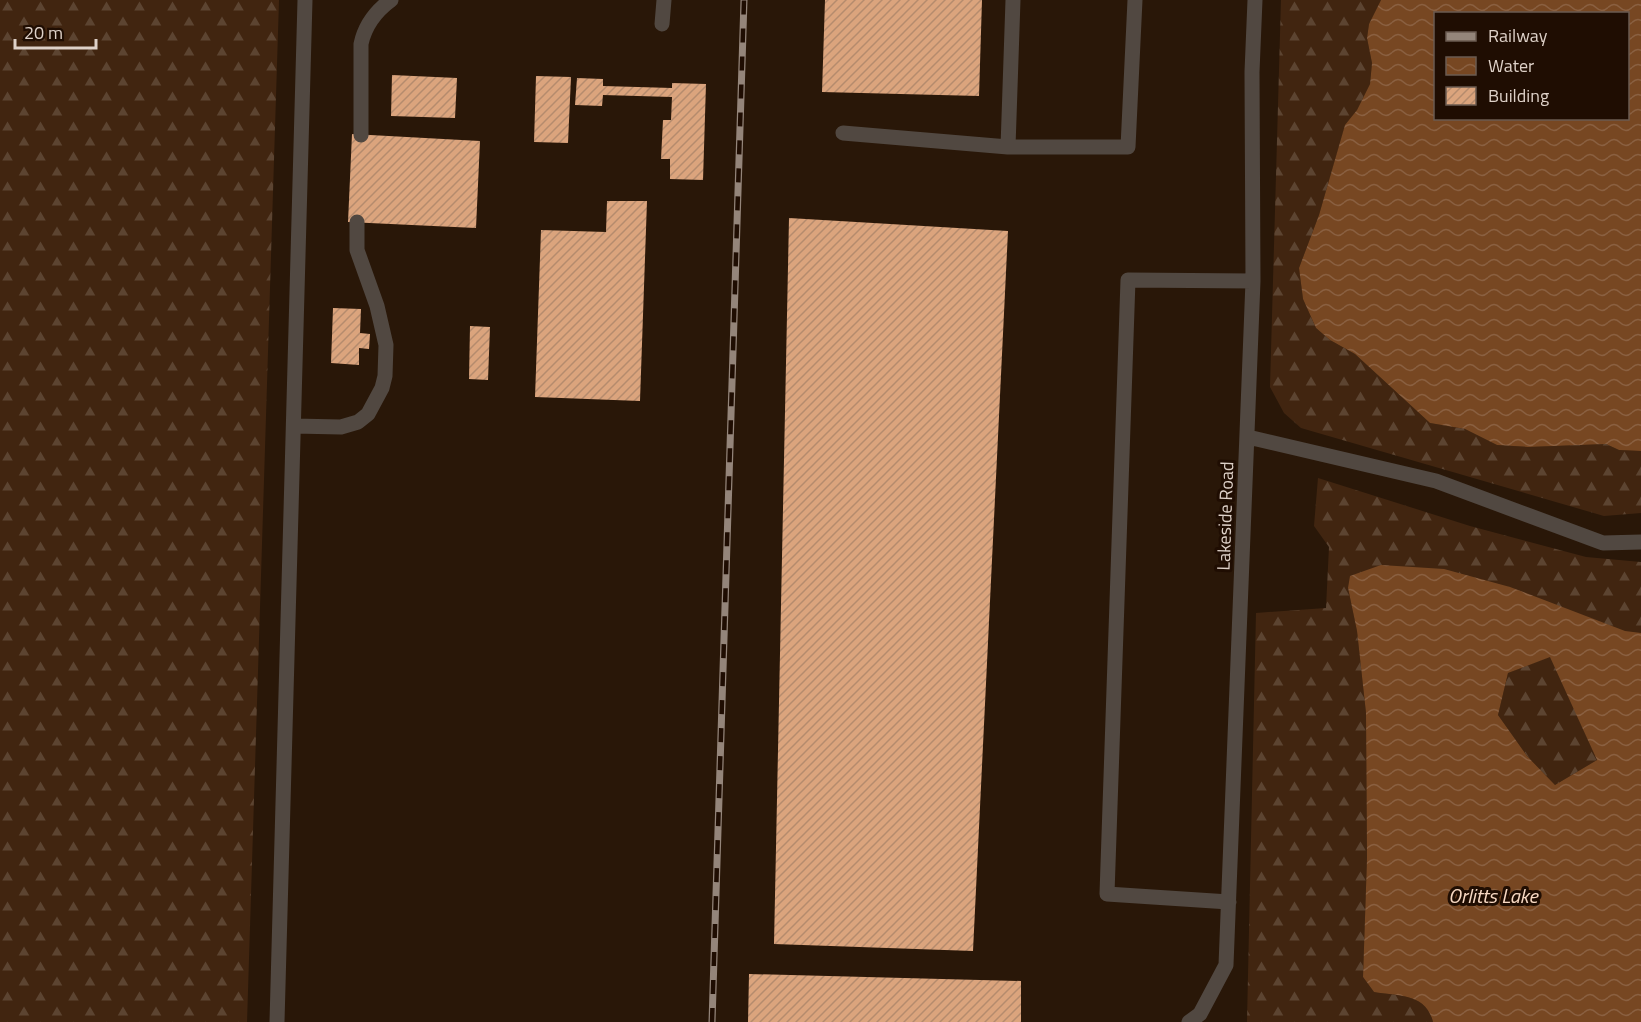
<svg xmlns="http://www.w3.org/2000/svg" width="1641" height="1022" viewBox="0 0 1641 1022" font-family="'Titillium Web',sans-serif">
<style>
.forest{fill:url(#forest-firs)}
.water{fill:url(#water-waves);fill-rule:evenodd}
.building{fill:url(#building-hatch)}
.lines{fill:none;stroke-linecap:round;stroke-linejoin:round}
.lane{stroke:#514841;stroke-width:15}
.rail-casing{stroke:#94857a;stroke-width:7}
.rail{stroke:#1f0d02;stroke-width:4.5;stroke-dasharray:14;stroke-linecap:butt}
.labels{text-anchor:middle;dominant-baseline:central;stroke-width:6;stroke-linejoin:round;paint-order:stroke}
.street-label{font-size:18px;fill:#ded1c8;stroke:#1f0d02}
.water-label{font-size:20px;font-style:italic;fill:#f8d9c3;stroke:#1f0d02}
</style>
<defs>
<pattern id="forest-firs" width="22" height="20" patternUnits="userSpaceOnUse" patternTransform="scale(1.5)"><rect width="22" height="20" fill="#412510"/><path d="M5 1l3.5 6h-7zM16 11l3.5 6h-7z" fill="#5c4431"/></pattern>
<pattern id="water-waves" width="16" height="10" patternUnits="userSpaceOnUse" patternTransform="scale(1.5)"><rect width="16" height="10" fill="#774722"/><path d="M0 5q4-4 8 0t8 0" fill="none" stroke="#8a6041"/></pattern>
<pattern id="building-hatch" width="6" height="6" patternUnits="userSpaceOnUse" patternTransform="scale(1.5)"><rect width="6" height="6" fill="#dba47d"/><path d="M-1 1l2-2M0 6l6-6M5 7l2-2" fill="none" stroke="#b58b6d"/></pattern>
</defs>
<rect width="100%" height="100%" fill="#291708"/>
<path class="forest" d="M0,0H279L247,1022H0Z
M1281,0H1381L1369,24L1367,38L1372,63L1370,84L1357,110L1345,126L1319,215L1299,268L1303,299L1316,328L1330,340L1355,354L1430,423L1465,429L1497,445L1528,447L1606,444L1619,450L1641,451V513L1604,516L1301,428L1284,413L1270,387Z
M1318,478L1470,526L1586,557L1641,562V633L1639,634L1348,588L1357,631L1366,713L1367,858L1363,977L1374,992C1398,996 1426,993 1433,1022H1247L1256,613L1326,608L1329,547L1314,526Z
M1551,656L1597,760L1555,785L1527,756L1498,715L1508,673Z"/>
<path class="water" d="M1381,0H1641V451L1619,450L1606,444L1528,447L1497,445L1465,429L1430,423L1355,354L1330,340L1316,328L1303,299L1299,268L1319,215L1345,125L1357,110L1370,84L1372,63L1367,38L1369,24ZM1436,14H1628V118H1436Z
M1381,565L1444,569L1510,587L1625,631L1641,633V1022H1433C1426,993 1398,996 1374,992L1363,977L1367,858L1366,713L1357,631L1348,588L1350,576ZM1550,657L1597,760L1555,785L1527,756L1498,715L1508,673Z"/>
<path class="building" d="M825,0H982L979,96L822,92Z
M392,75L457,78L455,118L391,116Z
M536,76L571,77L568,143L534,142Z
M577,78L603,79V86L672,88V83L706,84L703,180L670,179V159H661L663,120H671L672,97L603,95L602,106L575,105Z
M352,134L480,141L476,228L348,222Z
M607,201H647L640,401L535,397L541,230L606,232Z
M789,218L1008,231L973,951L774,944Z
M333,308L361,309L360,333L370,334L369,349L359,348V365L331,363Z
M470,326L490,327L488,380L469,379Z
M749,974L1021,981V1022H748Z"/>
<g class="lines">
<path class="lane" d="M662,24L664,0
M843,133L1008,147L1013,0
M361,135V44C365,25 376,11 391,0
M1008,147H1128L1135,0
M294,426L341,427L358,422L368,414L382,388L385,376L386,345L377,306L357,250V222
M1248,437L1436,481L1603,543L1641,542
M1229,902L1107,894L1128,280L1253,281
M277,1022L305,0
M1189,1022L1200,1014L1226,965L1253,281L1252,72L1255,0"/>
<g class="rail-casing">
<path id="rail" d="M712,1022L744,0"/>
</g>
<use href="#rail" class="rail"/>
</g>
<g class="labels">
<g class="street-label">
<text transform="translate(1225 516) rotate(-88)">Lakeside Road</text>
</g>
<g class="water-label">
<text x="1493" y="895">Orlitts Lake</text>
</g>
</g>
<rect x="1434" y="12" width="195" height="108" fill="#1f0d02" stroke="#6b5b51" stroke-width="1.5"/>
<rect x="1446" y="32" width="30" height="9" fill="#94857a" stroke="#6b5b51" stroke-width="1.5"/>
<text x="1488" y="42" font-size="18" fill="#ded1c8">Railway</text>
<rect x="1446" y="57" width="30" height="18" fill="url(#water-waves)" stroke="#6b5b51" stroke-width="1.5"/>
<text x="1488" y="72" font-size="18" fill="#ded1c8">Water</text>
<rect x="1446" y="87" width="30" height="18" fill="url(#building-hatch)" stroke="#6b5b51" stroke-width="1.5"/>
<text x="1488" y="102" font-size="18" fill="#ded1c8">Building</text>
<path d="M15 39v9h81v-9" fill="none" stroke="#ded1c8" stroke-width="3"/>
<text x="24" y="39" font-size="18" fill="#ded1c8" stroke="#1f0d02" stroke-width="4.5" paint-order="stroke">20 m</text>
</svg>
